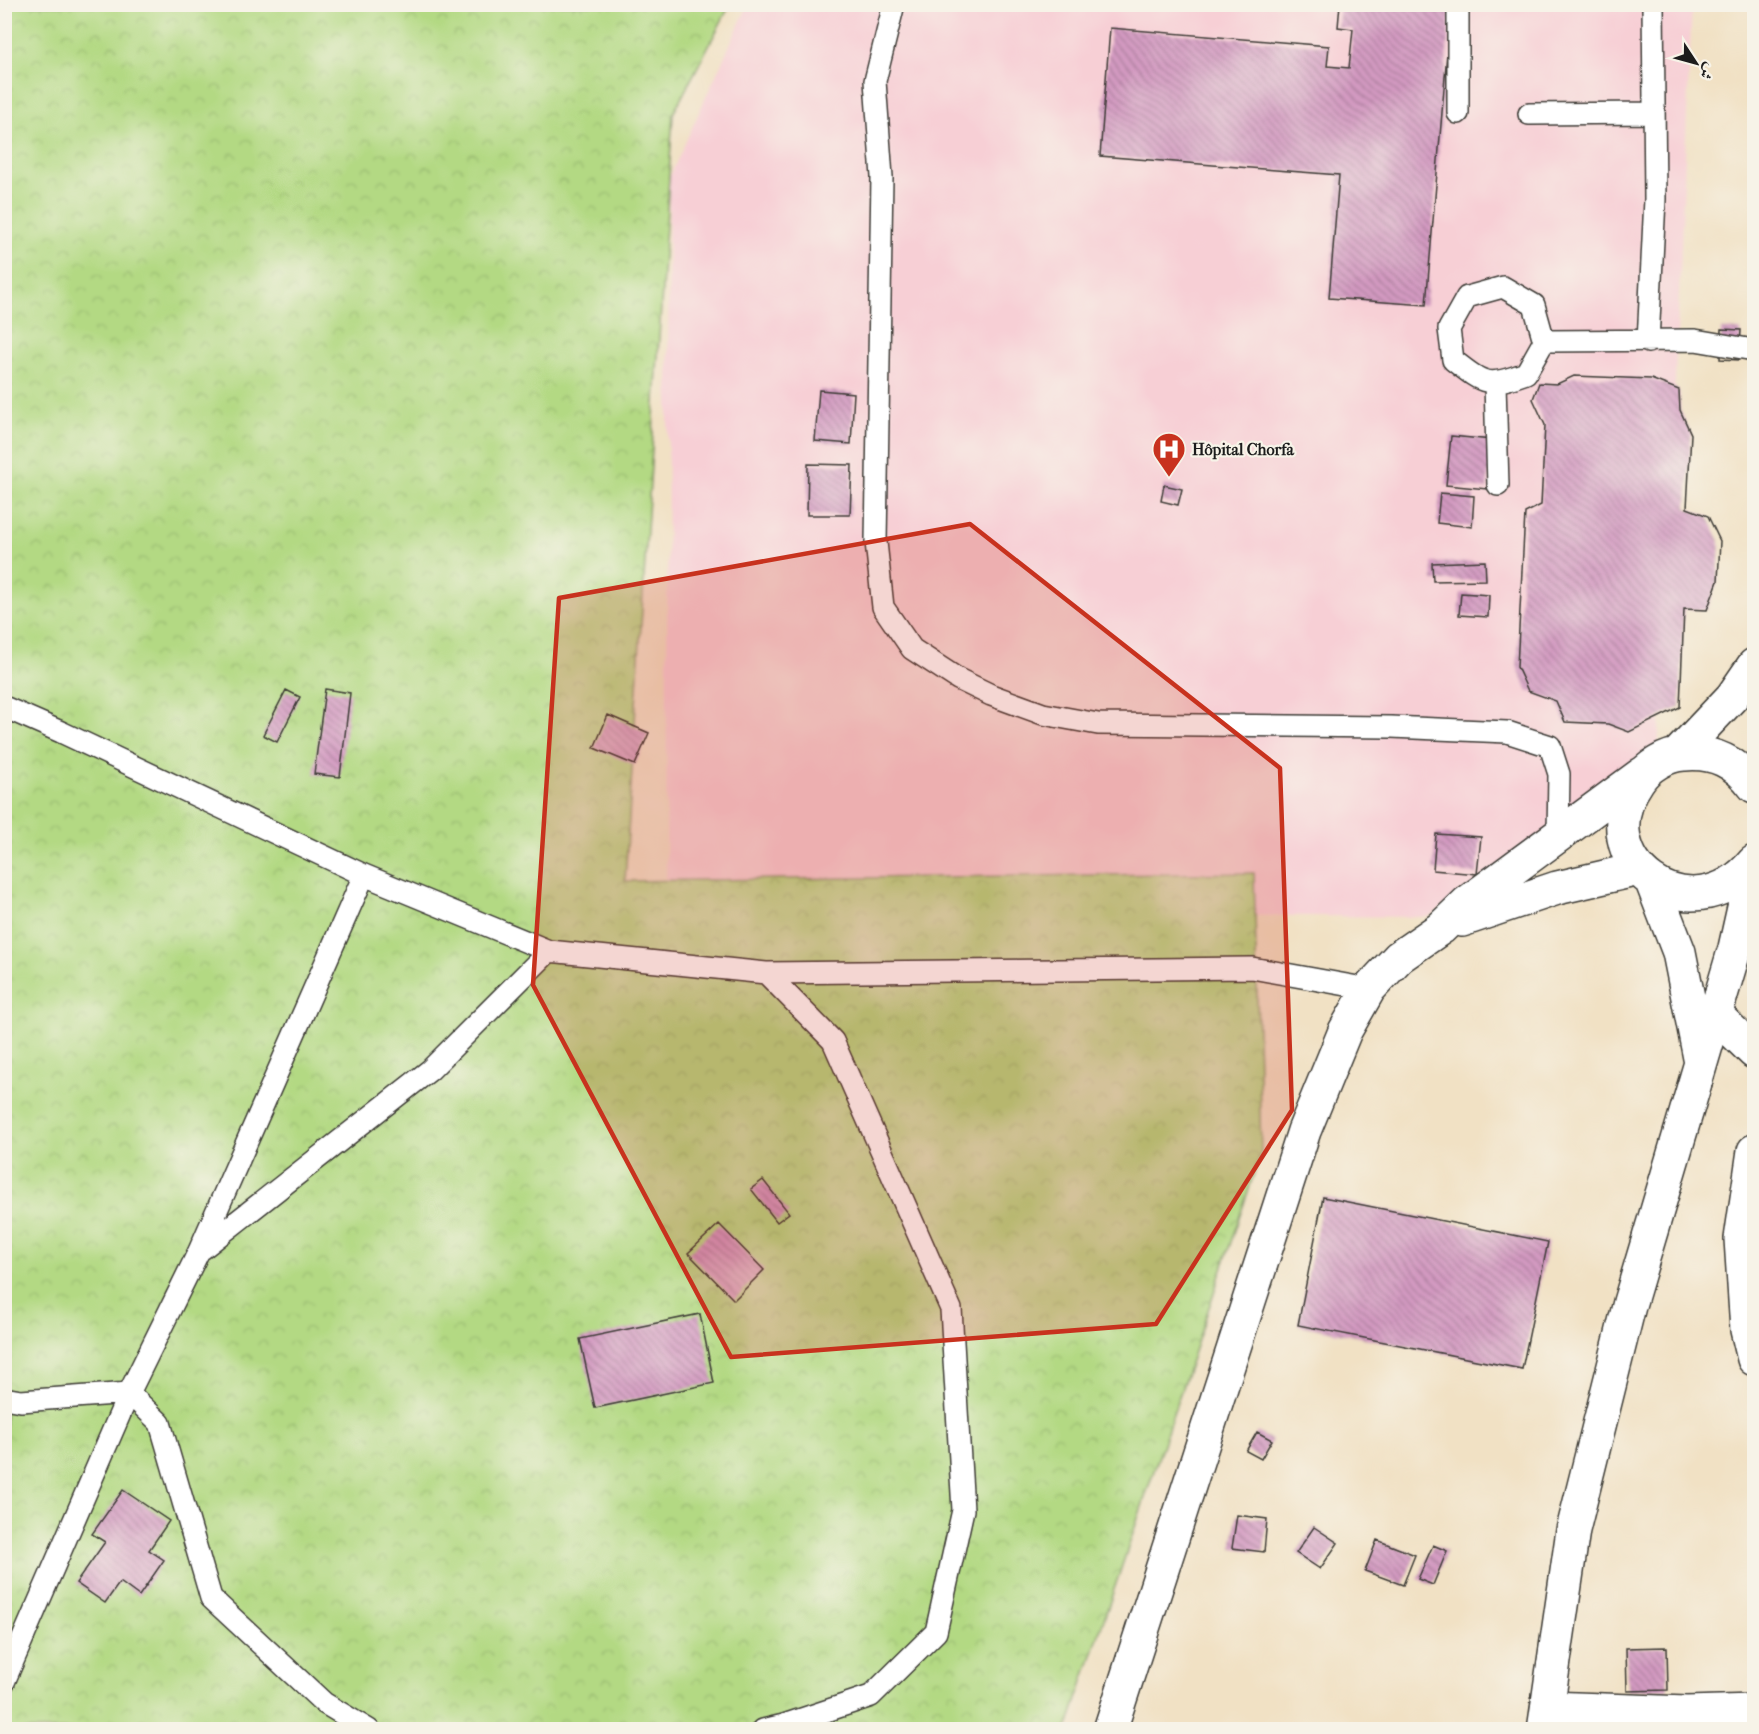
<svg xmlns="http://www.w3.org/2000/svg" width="1759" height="1734" viewBox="0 0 1759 1734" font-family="'IM FELL French Canon',Amiri,serif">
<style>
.built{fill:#f7cfd5}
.park{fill:url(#park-crowns);stroke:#687a50;stroke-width:1.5}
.building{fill:url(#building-back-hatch)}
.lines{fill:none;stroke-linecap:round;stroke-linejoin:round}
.lane-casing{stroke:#3c3a35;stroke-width:24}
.street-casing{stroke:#3c3a35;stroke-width:36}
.secondary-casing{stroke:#3c3a35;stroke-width:36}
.lane{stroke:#fff;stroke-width:21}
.street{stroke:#fff;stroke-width:33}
.secondary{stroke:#fff;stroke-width:33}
.marked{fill:#c8321e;fill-opacity:0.2;stroke:#c8321e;stroke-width:4.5;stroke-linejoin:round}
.labels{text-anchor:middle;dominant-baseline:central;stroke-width:4.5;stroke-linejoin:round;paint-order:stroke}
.poi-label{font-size:16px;font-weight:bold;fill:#1c1c1c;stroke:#f7f3e8;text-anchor:start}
</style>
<defs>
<pattern id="park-crowns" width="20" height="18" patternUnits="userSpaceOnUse" patternTransform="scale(1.5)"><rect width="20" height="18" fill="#b3d983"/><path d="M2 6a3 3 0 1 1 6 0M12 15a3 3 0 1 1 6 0" fill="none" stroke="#99ba71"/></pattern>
<pattern id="building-back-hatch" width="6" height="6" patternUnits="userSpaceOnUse" patternTransform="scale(1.5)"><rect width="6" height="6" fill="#d39ac1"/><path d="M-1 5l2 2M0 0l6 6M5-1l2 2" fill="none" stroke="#aa7d9c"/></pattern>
</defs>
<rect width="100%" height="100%" fill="#f7f3e8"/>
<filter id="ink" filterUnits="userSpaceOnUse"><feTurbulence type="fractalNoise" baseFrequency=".0167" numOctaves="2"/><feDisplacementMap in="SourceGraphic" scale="12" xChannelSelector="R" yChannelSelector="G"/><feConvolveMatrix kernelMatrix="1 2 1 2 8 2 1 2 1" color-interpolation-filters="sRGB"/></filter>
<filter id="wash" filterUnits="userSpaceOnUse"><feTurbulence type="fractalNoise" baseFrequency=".008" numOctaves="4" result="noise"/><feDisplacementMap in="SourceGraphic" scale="24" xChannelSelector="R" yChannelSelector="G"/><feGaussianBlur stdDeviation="1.35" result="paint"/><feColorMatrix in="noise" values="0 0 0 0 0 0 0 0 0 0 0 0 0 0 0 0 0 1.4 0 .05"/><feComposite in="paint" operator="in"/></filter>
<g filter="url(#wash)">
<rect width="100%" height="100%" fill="#f1e1c4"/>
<path class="built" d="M748,5H1692L1657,778L1428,917L666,911L669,178Z"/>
<path class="park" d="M5,5H730L673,114L625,881L1254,873L1261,1153L1067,1729L5,1730Z"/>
<g id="blocks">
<path class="building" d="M1340,4H1451L1426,305L1329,298L1339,175L1100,156L1110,28L1329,46L1327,66L1349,68L1353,29L1338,27Z
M1721,329L1741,330L1739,360L1720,359Z
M1574,376L1651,379L1679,390L1680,410L1691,434L1687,508L1708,516L1720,541L1718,581L1707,610L1684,609L1680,707L1629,732L1608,724L1565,722L1556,701L1528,691L1517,667L1525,513L1541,505L1545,425L1533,399L1539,383L1557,384Z
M819,390L854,393L851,444L815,441Z
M1451,436L1492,440L1487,489L1446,485Z
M808,464L852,465L850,515H807Z
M1164,485L1182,489L1178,505L1161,501Z
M1440,493L1474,496L1472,527L1437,523Z
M1485,561L1486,580L1433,581L1432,563Z
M1461,593L1489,595L1488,617L1459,615Z
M325,689L350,693L340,777L314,774Z
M286,690L300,697L277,742L263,735Z
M608,715L649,733L635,765L594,748Z
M1436,834L1481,837L1477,874L1433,870Z
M763,1180L789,1213L777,1222L751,1189Z
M1323,1197L1548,1242L1522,1369L1298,1325Z
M719,1224L764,1270L734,1300L688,1253Z
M700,1314L714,1383L595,1408L580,1339Z
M1257,1432L1272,1440L1261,1459L1246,1451Z
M123,1490L169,1521L149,1550L164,1560L139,1596L120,1582L105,1603L76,1583L105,1542L92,1534Z
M1237,1515L1267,1519L1264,1552L1232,1548Z
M1314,1527L1338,1543L1320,1569L1296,1553Z
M1377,1540L1415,1555L1403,1585L1365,1571Z
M1433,1545L1447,1551L1433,1585L1418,1579Z
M1667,1647L1668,1690L1627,1691L1626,1648Z"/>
</g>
</g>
<g filter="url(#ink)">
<use href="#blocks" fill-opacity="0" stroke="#3c3a35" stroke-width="1.5"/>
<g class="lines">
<g class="lane-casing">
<path id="lane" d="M894,4L875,81L882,177L876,542L883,607L912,649L958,679L991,695L1043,714L1098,724L1391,727L1507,732L1550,746L1559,774L1558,834
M1458,113V4
M1529,114L1654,113
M1503,287L1534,305L1544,341L1526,373C1487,387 1485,385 1453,360L1449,329L1467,297Z
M1544,341L1695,340L1754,350
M1648,342L1655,199L1653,4
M1495,384L1498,485
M4,707L61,732L364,875L549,951L766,973L833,1041L951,1309L963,1510L936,1632L871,1696L784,1725L763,1730
M766,973L1252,968L1369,989
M202,1249L430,1070L549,951
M4,1398L21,1401L129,1393L160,1423L211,1598L324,1703L369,1730
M4,1682L129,1393L199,1251L364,875"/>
</g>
<g class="street-casing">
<path id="street" d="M1716,1015L1754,1052
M1754,1151L1741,1239L1747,1330L1754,1359
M1548,1708L1687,1713L1754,1711"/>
</g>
<g class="secondary-casing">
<path id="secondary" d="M1678,754L1732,697L1754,665
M1754,786C1736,762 1714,751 1684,754C1666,755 1647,767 1638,781C1583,860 1690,940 1754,862
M1652,882L1679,952L1700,1058
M1462,920L1557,888L1639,869
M1110,1730L1304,1131L1345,1031L1369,989L1399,957L1441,928L1468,902L1642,774
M1544,1730L1573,1530L1630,1302L1735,948L1754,863"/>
</g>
<use href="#lane" class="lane"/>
<use href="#street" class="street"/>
<use href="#secondary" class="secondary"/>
</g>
</g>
<path class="marked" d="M970,524L1280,768L1292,1110L1156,1324L731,1357L533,985L559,598Z"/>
<defs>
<g id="hospital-pin" transform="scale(1.725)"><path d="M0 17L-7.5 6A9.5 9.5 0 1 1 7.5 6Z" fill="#c8321e" stroke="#f7f3e8"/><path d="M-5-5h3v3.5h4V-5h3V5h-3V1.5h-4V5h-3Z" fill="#fff"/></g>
</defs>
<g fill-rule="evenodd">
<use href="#hospital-pin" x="1169" y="449"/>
</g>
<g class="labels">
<g class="poi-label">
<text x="1192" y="449">Hôpital Chorfa</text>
</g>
</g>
<rect width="1759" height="1734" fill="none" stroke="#f7f3e8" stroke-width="24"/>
<g transform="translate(1696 63) rotate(126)" stroke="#f7f3e8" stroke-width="4.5" paint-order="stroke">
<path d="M0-4.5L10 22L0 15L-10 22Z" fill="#1c1c1c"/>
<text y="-9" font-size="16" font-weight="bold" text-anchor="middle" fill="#1c1c1c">ش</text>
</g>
</svg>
